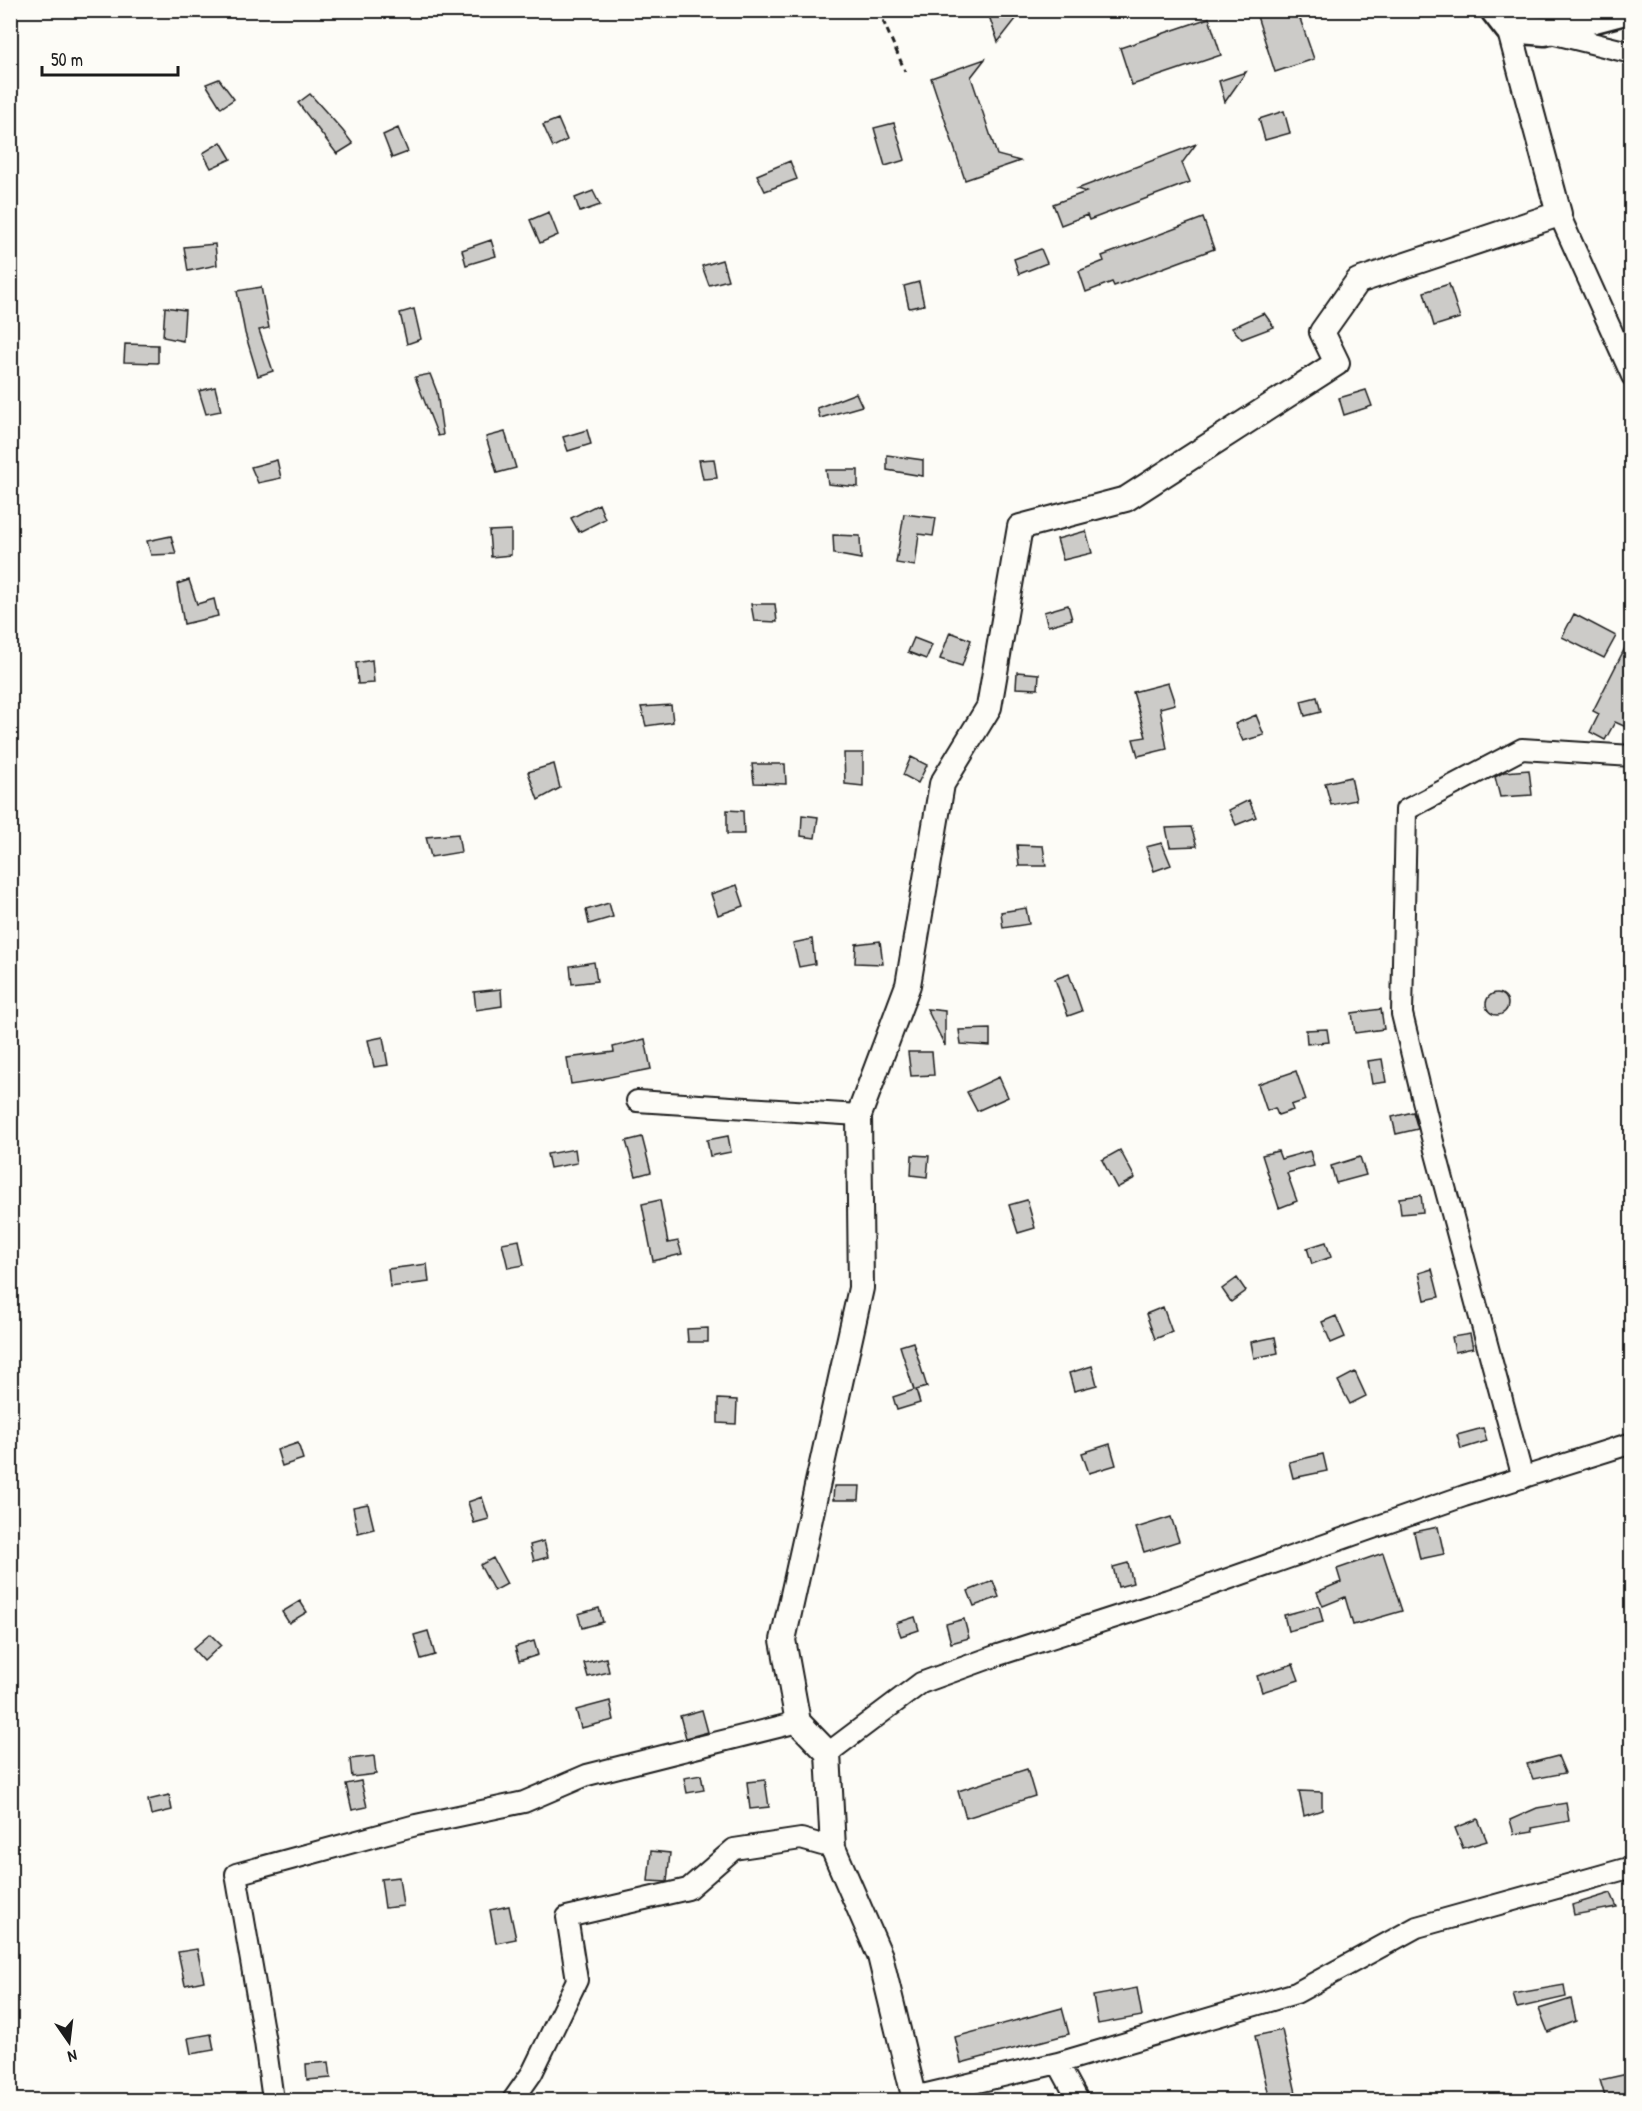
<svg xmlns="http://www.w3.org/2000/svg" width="1642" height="2111" viewBox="0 0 1642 2111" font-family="'Patrick Hand',sans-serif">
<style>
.building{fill:#cccbc8;stroke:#1c1c1c;stroke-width:1.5}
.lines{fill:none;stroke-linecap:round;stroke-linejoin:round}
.minor-casing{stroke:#1c1c1c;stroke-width:24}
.tertiary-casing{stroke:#1c1c1c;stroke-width:28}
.secondary-casing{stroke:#1c1c1c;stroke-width:33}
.path{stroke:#1c1c1c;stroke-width:3;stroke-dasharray:6 4.5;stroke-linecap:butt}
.minor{stroke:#fdfcf7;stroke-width:20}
.tertiary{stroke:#fdfcf7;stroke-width:24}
.secondary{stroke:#fdfcf7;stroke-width:28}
</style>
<rect width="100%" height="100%" fill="#fdfcf7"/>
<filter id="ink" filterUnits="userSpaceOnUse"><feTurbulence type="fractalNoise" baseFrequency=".0167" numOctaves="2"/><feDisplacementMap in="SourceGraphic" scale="12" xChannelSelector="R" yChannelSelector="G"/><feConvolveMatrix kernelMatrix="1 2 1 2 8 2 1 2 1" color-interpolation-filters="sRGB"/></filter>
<g filter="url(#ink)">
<path class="building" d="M987,10H1023L998,42Z
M1255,10H1297L1314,59L1275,72Z
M1209,18L1221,55L1132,85L1120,48Z
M985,59L971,77L997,155L1020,161L965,180L931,78Z
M1246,72L1225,102L1219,81Z
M219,79L234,99L221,108L206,84Z
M310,94L343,131L353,144L337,154L298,103Z
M1284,111L1290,133L1265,140L1259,119Z
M558,119L567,140L553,147L543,125Z
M894,123L905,160L885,166L874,128Z
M398,128L408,152L392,158L383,135Z
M221,142L231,159L211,168L203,153Z
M1196,144L1182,163L1190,182L1089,220L1087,215L1061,225L1053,204L1086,192L1077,189Z
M790,161L797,179L765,191L757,175Z
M593,191L600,205L580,212L575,198Z
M549,212L558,235L540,243L530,220Z
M1203,218L1214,249L1114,286L1112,282L1086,292L1079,271L1104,261L1102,256Z
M491,240L496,256L466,265L462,250Z
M215,244L217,265L188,271L184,247Z
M1041,249L1047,263L1019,274L1014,259Z
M722,260L728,280L709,285L702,266Z
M919,282L924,305L909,308L904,286Z
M1449,284L1460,318L1434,326L1424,292Z
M261,287L269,328L259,330L273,371L258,376L245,333L237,291Z
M165,307L185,310L183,341L163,337Z
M414,309L421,339L407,344L400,313Z
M1264,313L1274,327L1242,339L1232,328Z
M125,344L158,345V363L124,362Z
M430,374L437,392L443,435L438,436L415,377Z
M215,387L221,411L206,414L199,391Z
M1366,390L1372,406L1344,415L1339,398Z
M856,393L862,406L820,418L817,408Z
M587,430L591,444L568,451L563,437Z
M505,432L516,468L497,473L486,437Z
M887,455L923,460V476L887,470Z
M714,459L717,478L703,479L699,460Z
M277,460L281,478L258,483L251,467Z
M826,470H858V487L828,484Z
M599,504L605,519L579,532L571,518Z
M904,514L936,518L933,536L919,534L915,566L896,563Z
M511,530V555L491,557L489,531Z
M1086,531L1092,553L1063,560L1057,539Z
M833,535L860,536L861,559L834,554Z
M171,536L176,554L151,555L147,541Z
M189,580L197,604L214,599L218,616L184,624L177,584Z
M751,604H775L777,622L754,621Z
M1068,605L1072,619L1048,626L1044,612Z
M1574,614L1616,636L1604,658L1562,637Z
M950,632L971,640L962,666L940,659Z
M1632,634V716L1626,727L1615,722L1605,740L1590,732L1599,714L1593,711Z
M914,638L932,645L926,659L908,652Z
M372,660L374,683L358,684L356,663Z
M1017,672L1039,674L1038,689L1016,688Z
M1168,683L1175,704L1160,708L1167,749L1138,756L1133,739L1146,737L1133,692Z
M1317,697L1321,712L1305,716L1301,701Z
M671,705L673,722L646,726L641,707Z
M1256,715L1264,735L1243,741L1235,724Z
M844,753H863V786L845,784Z
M911,757L927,765L918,783L903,775Z
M554,764L560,788L538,800L528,772Z
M752,764H785L786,784L754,783Z
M1529,770L1532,795L1500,797L1495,777L1504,772Z
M1351,777L1356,800L1331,805L1325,783Z
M1249,800L1256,817L1236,825L1229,810Z
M727,810L743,811L744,834H727Z
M802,815L818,817L815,838L801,836Z
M1191,827L1197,846L1170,847L1166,828Z
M458,834L461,852L431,857L426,837Z
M1162,843L1171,865L1154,871L1146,847Z
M1017,845L1043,846L1046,866H1019Z
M737,885L744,906L718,915L711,894Z
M609,903L613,917L589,924L586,910Z
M1026,908L1029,924L1003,928L1001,912Z
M812,939L815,964L799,967L793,943Z
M880,941L883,964L855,963L856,944Z
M594,962L597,981L572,984L570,966Z
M1069,974L1082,1011L1068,1016L1055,979Z
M501,989L502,1006L476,1010L474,992Z
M1486 1004a11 11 0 1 1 22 0a11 11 0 1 1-22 0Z
M927,1009L945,1011V1046Z
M1381,1009L1384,1029L1355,1033L1352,1013Z
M990,1029V1046L961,1044L959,1030Z
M1327,1029L1329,1042L1307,1044L1306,1030Z
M383,1037L388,1065L374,1067L368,1040Z
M645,1039L651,1069L604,1078V1079L571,1084L567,1058L614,1052L613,1047Z
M908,1052H932L934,1075L911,1076Z
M1382,1059L1386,1082L1372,1084L1368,1061Z
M1296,1071L1306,1100L1291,1105L1293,1110L1278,1115L1275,1108L1267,1111L1258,1084Z
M999,1077L1008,1097L977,1111L967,1092Z
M1413,1112L1418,1129L1396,1134L1392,1117Z
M728,1136L731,1152L710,1156L707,1140Z
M642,1137L651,1172L636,1176L626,1141Z
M575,1149L577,1163L550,1168L547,1154Z
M1120,1150L1135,1178L1117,1188L1102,1160Z
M1278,1151L1281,1159L1310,1151L1314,1166L1287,1173L1297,1201L1279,1208L1262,1155Z
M912,1155L929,1156L927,1177L911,1175Z
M1360,1157L1366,1175L1336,1183L1331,1166Z
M1421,1195L1423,1212L1401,1214L1399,1198Z
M660,1200L668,1243L678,1241L682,1254L653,1261L642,1204Z
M1027,1200L1035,1228L1018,1233L1009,1205Z
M519,1240L524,1265L508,1268L502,1243Z
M1326,1242L1331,1257L1312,1264L1307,1248Z
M427,1264L429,1282L390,1287L388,1269Z
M1432,1269L1439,1297L1425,1300L1419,1273Z
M1237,1278L1246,1291L1231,1302L1222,1289Z
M1163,1307L1172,1332L1155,1339L1146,1314Z
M1336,1316L1345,1337L1331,1343L1322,1322Z
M708,1328V1342H688L687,1329Z
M1470,1334L1473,1348L1455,1352L1452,1337Z
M1275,1337L1278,1353L1254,1358L1251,1342Z
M913,1342L927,1387L916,1390L920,1403L897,1410L893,1397L914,1390L900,1346Z
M1092,1366L1097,1385L1074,1391L1069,1373Z
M1355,1372L1366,1396L1350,1404L1338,1381Z
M718,1399L737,1400L736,1424L718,1423Z
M1483,1428L1487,1441L1461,1449L1457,1435Z
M298,1443L303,1459L282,1466L277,1450Z
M1110,1444L1116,1465L1089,1473L1082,1453Z
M1323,1454L1327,1471L1293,1478L1289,1462Z
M834,1486H860L859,1500H833Z
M482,1497L489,1519L474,1523L468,1502Z
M368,1504L374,1529L358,1533L353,1507Z
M1171,1517L1179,1541L1144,1552L1136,1528Z
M1438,1527L1444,1554L1420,1559L1414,1532Z
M544,1541L548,1557L534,1561L530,1545Z
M1383,1553L1402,1611L1353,1625L1345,1597L1323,1606L1317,1592L1341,1582L1337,1569Z
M493,1558L507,1584L494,1591L480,1565Z
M1128,1563L1133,1583L1118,1587L1113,1567Z
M993,1581L999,1597L974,1606L968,1591Z
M300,1601L307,1612L289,1623L282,1612Z
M1319,1606L1323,1622L1288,1631L1284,1615Z
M599,1608L603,1622L582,1628L578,1614Z
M915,1617L919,1630L901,1636L896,1623Z
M964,1619L969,1638L951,1643L946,1624Z
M428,1631L435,1655L421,1659L414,1635Z
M210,1634L221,1645L204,1661L193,1649Z
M534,1641L538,1655L519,1661L515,1647Z
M606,1658L609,1672L588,1677L584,1663Z
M1293,1664L1299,1680L1262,1692L1257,1676Z
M610,1701L614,1720L581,1728L576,1710Z
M702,1710L708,1732L686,1738L680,1716Z
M374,1756L376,1774L352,1777L350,1759Z
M1558,1756L1565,1773L1533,1779L1527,1764Z
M1027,1769L1035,1796L966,1818L958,1791Z
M701,1775L704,1790L687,1793L684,1778Z
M765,1780L769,1807L750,1809L747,1782Z
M361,1781L367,1807L352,1810L346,1784Z
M1299,1791L1322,1792V1810L1304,1816Z
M169,1795L172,1810L151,1815L148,1800Z
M1566,1803L1569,1821L1532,1828L1533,1831L1514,1834L1510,1820L1537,1808Z
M1478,1819L1487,1841L1463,1848L1455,1828Z
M651,1851L670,1853L667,1882L648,1881Z
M399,1877L403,1906L385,1908L381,1879Z
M1611,1893L1617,1907L1574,1915L1572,1905Z
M509,1906L516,1939L496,1943L490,1910Z
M197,1949L204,1981L185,1985L178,1952Z
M1564,1985L1566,1997L1517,2008L1513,1994Z
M1137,1988L1142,2016L1098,2024L1093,1996Z
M1571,1999L1576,2021L1548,2032L1539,2009Z
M1062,2008L1069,2034L961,2063L955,2037Z
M1282,2030L1296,2093L1270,2100L1255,2036Z
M211,2034L214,2050L191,2054L188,2038Z
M329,2062L331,2078L307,2080L306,2064Z
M1632,2073V2098L1606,2100L1600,2080Z"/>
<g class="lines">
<g class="minor-casing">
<path id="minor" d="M1547,32L1632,53
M1559,214L1632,376
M637,1101L859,1115
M1523,1478L1435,1150L1402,1014L1406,810L1522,749L1632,756
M828,1753L921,1683L998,1655L1168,1600L1464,1496L1632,1443
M1058,2063L1078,2100
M914,2097L1058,2063L1296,1993L1417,1927L1632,1867
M273,2100L265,2042L236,1874L416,1825L524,1802L587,1775L798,1722
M513,2100L532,2073L577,1980L567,1917L688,1889L734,1849L801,1839L833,1848"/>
</g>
<g class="tertiary-casing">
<path id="tertiary" d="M915,2100L880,1956L833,1848L828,1753L798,1722L783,1640L861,1288L859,1115L908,985L942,784L989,707L1020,527L1126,499L1337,363L1322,332L1358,281L1559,214L1509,28"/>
</g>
<g class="secondary-casing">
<path id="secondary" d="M1495,10L1509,28L1545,31L1625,10"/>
</g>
<path class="path" d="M881,10L884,23L905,71"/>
<use href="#minor" class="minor"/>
<use href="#tertiary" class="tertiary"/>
<use href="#secondary" class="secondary"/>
</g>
</g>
<rect width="1642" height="2111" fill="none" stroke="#fdfcf7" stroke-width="36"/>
<rect x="18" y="18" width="1606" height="2075" fill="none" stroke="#1c1c1c" stroke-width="2" filter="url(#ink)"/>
<g transform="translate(69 2042) rotate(166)" stroke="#fdfcf7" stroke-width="4.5" paint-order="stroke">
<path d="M0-4.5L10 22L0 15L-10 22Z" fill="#1c1c1c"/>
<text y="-9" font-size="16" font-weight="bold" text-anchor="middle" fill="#1c1c1c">N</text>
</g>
<path d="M42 66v9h136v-9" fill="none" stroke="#1c1c1c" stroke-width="3"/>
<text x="51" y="66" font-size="18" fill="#1c1c1c" stroke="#fdfcf7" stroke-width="4.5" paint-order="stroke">50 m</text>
</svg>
